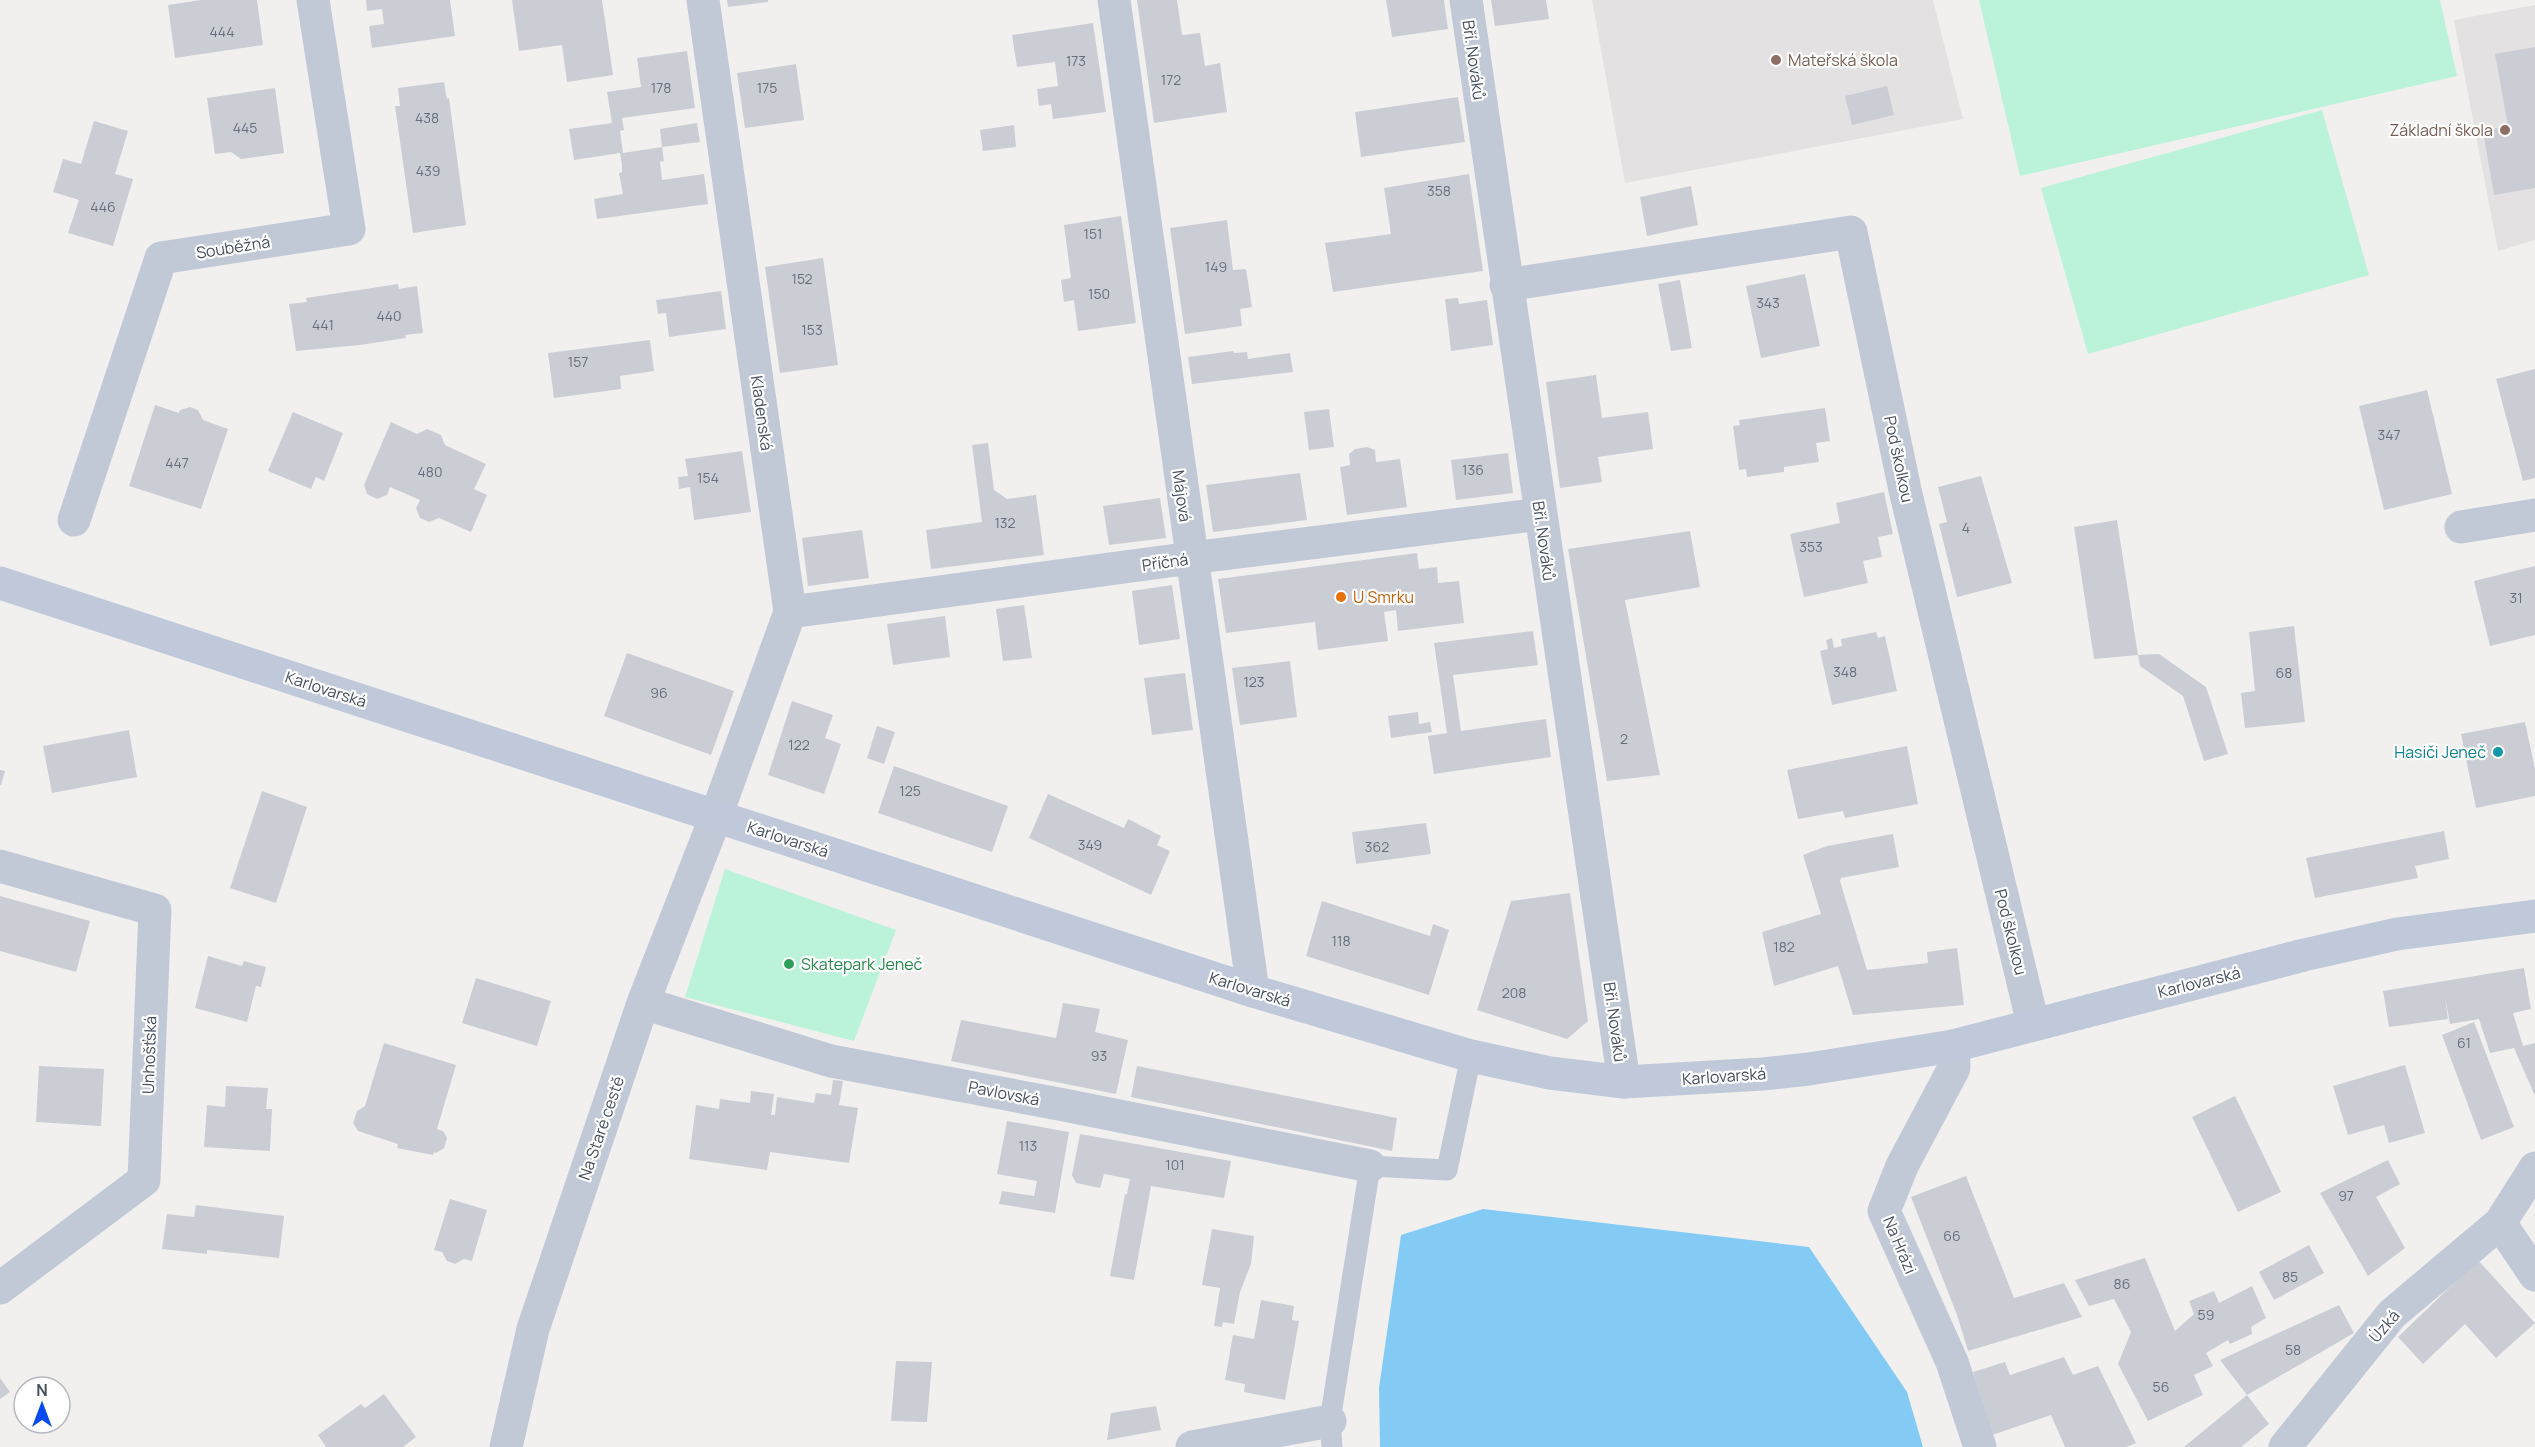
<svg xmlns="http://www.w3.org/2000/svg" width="2535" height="1447" viewBox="0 0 2535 1447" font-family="Manrope,sans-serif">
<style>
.education{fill:#e3e1e1}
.green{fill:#baf3d9}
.water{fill:#83cbf4}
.building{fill:#cbcdd5}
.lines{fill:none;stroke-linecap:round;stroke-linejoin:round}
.lane{stroke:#c2c9d6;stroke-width:21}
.street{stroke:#c2c9d6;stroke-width:33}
.secondary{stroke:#c0c9da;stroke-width:33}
.education-dot{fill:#8d6e63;stroke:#fff;stroke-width:2}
.food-dot{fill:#e8710a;stroke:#fff;stroke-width:2}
.culture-dot{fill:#0f9aa8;stroke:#fff;stroke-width:2}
.leisure-dot{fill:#2e9e5b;stroke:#fff;stroke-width:2}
.labels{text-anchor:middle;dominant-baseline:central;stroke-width:4.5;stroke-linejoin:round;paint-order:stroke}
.number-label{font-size:14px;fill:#676e7c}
.street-label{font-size:16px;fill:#464f5f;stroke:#fff}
.education-label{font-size:16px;fill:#785e54;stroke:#fff;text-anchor:start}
.food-label{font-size:16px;fill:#c56008;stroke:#fff;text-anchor:start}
.culture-label{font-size:16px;fill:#0d838f;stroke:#fff;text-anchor:end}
.leisure-label{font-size:16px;fill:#27864d;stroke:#fff;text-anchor:start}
</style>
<rect width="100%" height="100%" fill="#f2f0ef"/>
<path class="education" d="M1592,0H1933L1963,119L1625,183Z
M2535,5V240L2498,251L2454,20Z"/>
<path class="green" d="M1979,0H2440L2457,76L2020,176Z
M2322,110L2369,275L2088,354L2041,188Z
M725,869L896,930L854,1041L685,997Z"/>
<path class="water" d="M1483,1209L1809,1247L1907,1392L1923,1447H1380L1379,1388L1401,1235Z"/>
<path class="building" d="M201,0H257L263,45L175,58L168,5Z
M366,0H450L455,36L372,48L369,26L384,24L382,9L367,11Z
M512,0H602L613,75L567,82L562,45L519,51Z
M727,0H768V2L728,7Z
M1137,0H1177L1182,35L1200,33L1205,66L1220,63L1227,112L1154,123Z
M1386,0H1444L1448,29L1392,37Z
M1491,0H1546L1549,19L1495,26Z
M1093,23L1106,112L1053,119L1051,104L1039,106L1037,89L1058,86L1055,62L1017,67L1012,35Z
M2535,47V188L2494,195L2483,131L2508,126L2495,54Z
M687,51L695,108L622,118L624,130L620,131L623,153L662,147L664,161L660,162L662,180L704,174L708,204L597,219L594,199L623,194L619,173L622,172V165L620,153L574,160L569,129L612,123L607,92L641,87L637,58Z
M796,64L804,120L745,128L737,73Z
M444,82L447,99L449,98L466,225L413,233L395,106H400L398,88Z
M1887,86L1894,115L1852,125L1845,96Z
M275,88L284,153L241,159L231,152L215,154L207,98Z
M1458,97L1465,142L1361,157L1355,112Z
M94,121L128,131L115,174L133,179L113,246L68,233L79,200L53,192L63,159L81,164Z
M697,123L700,142L662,147L660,129Z
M1014,125L1016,147L983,151L980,130Z
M1469,174L1483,271L1333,292L1325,243L1391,234L1384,188Z
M1691,186L1698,225L1647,236L1640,197Z
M1121,216L1136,323L1078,331L1074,300L1064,302L1061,280L1071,278L1064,225Z
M1227,220L1233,270L1246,269L1252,307L1240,309L1242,326L1185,334L1170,228Z
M823,258L838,365L780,373L765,267Z
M1805,274L1820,346L1761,358L1746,286Z
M1680,280L1692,348L1671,351L1658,284Z
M398,284L399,289L417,286L423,333L405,335L406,338L360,345L296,351L289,304L307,302L306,298Z
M721,291L726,329L669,337L666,313L658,314L656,300Z
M1458,298L1459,304L1487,300L1493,345L1451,351L1445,299Z
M650,340L654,371L620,376L621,389L554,398L548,353Z
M1233,351L1234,353L1247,352L1248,359L1290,353L1293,372L1192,384L1188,357Z
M2535,369V478L2523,481L2496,379Z
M1596,375L1602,418L1648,412L1653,449L1598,457L1602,482L1560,488L1546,382Z
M2427,390L2452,494L2384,510L2359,406Z
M155,405L179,413L180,410L190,407L198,410L203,420L228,429L201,509L129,486Z
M1825,408L1830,441L1816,443L1819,462L1784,467V472L1747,477L1746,469L1739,470L1733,426L1740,425L1739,420Z
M1329,409L1334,447L1309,450L1304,412Z
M293,412L343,433L324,481L316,477L311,489L268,471Z
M391,422L417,434L427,429L441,435L445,445L486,464L474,489L487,495L471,532L439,518L429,522L420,518L416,508L420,500L390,487L387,495L377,499L367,494L364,485Z
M988,443L994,490L1007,499L1036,495L1044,555L931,569L926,530L982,522L972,445Z
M1367,447L1375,450L1376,462L1400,459L1407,507L1347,515L1340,467L1350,465L1349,454L1355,449Z
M742,451L751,512L694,520L690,487L679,489L678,477L688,476L685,459Z
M1508,453L1513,493L1456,500L1451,460Z
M1300,473L1307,520L1213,532L1206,485Z
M1981,476L2012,583L1957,597L1939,524L1947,522L1938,487Z
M1884,492L1893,534L1878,537L1882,557L1863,561L1868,583L1804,597L1790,534L1840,523L1836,503Z
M1160,498L1166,538L1109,545L1103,506Z
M2117,520L2138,655L2159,654L2206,687L2228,754L2204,761L2183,696L2140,666L2138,655L2094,659L2074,527Z
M862,530L869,578L808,586L802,538Z
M1690,531L1700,587L1625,600L1660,775L1607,781L1568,549Z
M1417,553L1419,569L1437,567L1438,583L1459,581L1464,623L1398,631L1396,610L1384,612L1388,641L1318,650L1315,622L1226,633L1218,579Z
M2535,566V635L2490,646L2474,581Z
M1172,585L1180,639L1139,645L1132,591Z
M1024,605L1032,658L1003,661L996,609Z
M945,616L950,657L893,665L887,624Z
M2294,626L2305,722L2245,728L2241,693L2255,691L2249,632Z
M1533,631L1538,665L1453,675L1461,731L1546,719L1551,757L1434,774L1428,736L1447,733L1434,643Z
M1876,632L1878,638L1885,636L1897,691L1832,705L1820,651L1828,649L1826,640L1832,638L1834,648L1842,646L1841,639Z
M627,653L734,691L711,755L604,716Z
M1290,661L1297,717L1240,725L1232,668Z
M1185,673L1193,730L1152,735L1144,678Z
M792,701L833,715L825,738L841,744L824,794L768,775Z
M1418,712L1419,724L1430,722L1432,732L1391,738L1388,716Z
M2525,722L2535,769V796L2476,808L2461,734Z
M877,726L895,732L884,764L867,758Z
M129,730L137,777L52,793L43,746Z
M1907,746L1918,804L1845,818L1843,811L1798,819L1787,770Z
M894,766L1008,806L992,852L878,813Z
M0,770L5,771L1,785H0Z
M262,791L307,807L276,903L230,888Z
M1048,794L1124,828L1128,819L1161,836L1157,845L1170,851L1151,895L1029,838Z
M1426,823L1431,854L1356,864L1352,832Z
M2444,831L2449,859L2415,866L2418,878L2315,898L2306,858Z
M1893,834L1899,867L1841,878L1840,881L1867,970L1928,963L1927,952L1957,948L1964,1005L1853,1015L1838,966L1774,986L1762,932L1821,914L1803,855L1827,846Z
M1570,893L1588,1021L1567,1039L1477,1010L1511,901Z
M0,896L90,921L76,972L0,951Z
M1322,901L1430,936L1433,924L1449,930L1429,995L1306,956Z
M208,956L242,966L244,961L266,967L261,987L256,986L247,1022L195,1008Z
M2524,968L2531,1009L2513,1013L2523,1046L2535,1043V1096L2514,1048L2490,1053L2479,1019L2450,1024L2445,997L2448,1019L2389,1027L2383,991Z
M476,978L551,1001L537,1046L462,1023Z
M1063,1003L1100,1009L1095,1032L1128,1040L1116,1094L951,1061L961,1020L1056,1038Z
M2474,1022L2514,1127L2481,1140L2442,1035Z
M384,1043L456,1065L437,1129L443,1131L447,1138L444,1148L436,1153L434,1152L433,1155L397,1148L398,1144L358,1131L353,1123L357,1111L365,1106Z
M2405,1065L2425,1133L2389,1143L2384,1125L2348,1135L2333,1086Z
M39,1066L104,1069L101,1126L36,1122Z
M1137,1066L1397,1118L1392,1151L1131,1097Z
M833,1080L843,1081L839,1105L858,1108L849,1163L770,1152L767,1170L689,1159L696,1105L719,1109L720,1099L750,1103L751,1091L774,1094L771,1115H775L777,1097L814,1103L816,1093L831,1095Z
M226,1086L268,1088L266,1109H272L270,1151L204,1147L207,1105L225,1107Z
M2235,1096L2281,1192L2238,1212L2192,1117Z
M1007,1121L1069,1132L1055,1213L999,1204L1002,1191L1034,1196L1037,1181L997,1174Z
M1080,1134L1231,1161L1224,1198L1151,1186L1134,1280L1110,1276L1125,1194H1127L1130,1179L1104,1174L1100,1188L1076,1183L1072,1175Z
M2388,1160L2400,1184L2376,1197L2405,1248L2368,1276L2320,1193Z
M1966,1176L2014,1298L2064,1283L2082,1317L1968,1351L1957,1315L1911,1197Z
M450,1199L487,1210L472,1261L464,1259L455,1264L447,1261L442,1252L434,1250Z
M196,1205L284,1216L279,1258L207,1250V1254L162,1249L167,1214L194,1217Z
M1212,1229L1254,1236L1251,1264L1240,1292L1234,1324L1223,1322L1222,1327L1214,1326L1220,1288L1202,1285Z
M2309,1245L2324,1273L2274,1300L2259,1272Z
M2145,1258L2175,1331L2194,1314L2189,1301L2214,1291L2219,1303L2252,1286L2266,1318L2251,1327L2252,1334L2230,1344L2228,1340L2206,1353L2213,1366L2194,1375L2203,1395L2148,1421L2118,1364L2131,1332L2114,1299L2089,1306L2075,1280Z
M2478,1260L2535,1323L2496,1358L2465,1324L2423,1364L2398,1337Z
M1261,1300L1294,1306L1292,1320L1299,1321L1285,1400L1244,1392L1245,1384L1225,1380L1233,1335L1254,1339Z
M2339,1305L2354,1333L2247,1395L2220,1360Z
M2064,1357L2073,1375L2098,1366L2136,1443L2127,1447H2065L2051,1415L1992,1435L1973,1372L2005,1362L2010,1375Z
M896,1361L932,1362L927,1422L891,1421Z
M0,1378L10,1392L0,1399Z
M384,1394L416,1437L403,1447H326L318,1435L361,1404L365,1408Z
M2247,1395L2269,1424L2241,1447H2184Z
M1156,1406L1161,1430L1107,1440L1111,1413Z"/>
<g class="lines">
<path class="lane" d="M1332,1447L1330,1421L1370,1166L1447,1170L1471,1056"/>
<path class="street" d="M1114,0L1253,991
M1466,0L1624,1082
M1506,285L1851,232L1905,490L2033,1024
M74,520L161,258L349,229L313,0
M2461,527L2535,515
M790,612L1191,558L1540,514
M0,866L155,910L144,1180L0,1288
M643,1003L831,1061L1064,1105L1370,1166
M1953,1046L1954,1068L1902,1166L1884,1211L1952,1362L1980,1447
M2500,1223L2535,1275
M506,1447L533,1329L643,1003L716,816L790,612L703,0
M1192,1447L1330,1421
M2285,1447L2392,1314L2500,1223L2535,1168"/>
<path class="secondary" d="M0,583L1253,991L1471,1056L1550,1073L1624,1082L1763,1074L1809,1069L1953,1046L2304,955L2397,934L2535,916"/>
</g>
<g class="education-dot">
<circle cx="1776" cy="60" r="6"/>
<circle cx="2505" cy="130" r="6"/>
</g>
<circle class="food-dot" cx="1341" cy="597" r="6"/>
<circle class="culture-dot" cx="2498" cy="752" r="6"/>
<circle class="leisure-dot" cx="789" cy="964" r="6"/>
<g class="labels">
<g class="number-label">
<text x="222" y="31">444</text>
<text x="1076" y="60">173</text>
<text x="1171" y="79">172</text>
<text x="661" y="87">178</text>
<text x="767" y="87">175</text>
<text x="427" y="117">438</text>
<text x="245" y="127">445</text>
<text x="428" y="170">439</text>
<text x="1439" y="190">358</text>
<text x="103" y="206">446</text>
<text x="1093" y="233">151</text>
<text x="1216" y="266">149</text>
<text x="802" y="278">152</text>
<text x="1099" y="293">150</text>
<text x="1768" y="302">343</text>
<text x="389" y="315">440</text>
<text x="323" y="324">441</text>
<text x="812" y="329">153</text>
<text x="578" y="361">157</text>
<text x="2389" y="434">347</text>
<text x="177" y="462">447</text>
<text x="1473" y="469">136</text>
<text x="430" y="471">480</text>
<text x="708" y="477">154</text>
<text x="1005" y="522">132</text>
<text x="1966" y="527">4</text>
<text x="1811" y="546">353</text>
<text x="2516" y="597">31</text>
<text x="1845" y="671">348</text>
<text x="2284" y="672">68</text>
<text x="1254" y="681">123</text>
<text x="659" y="692">96</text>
<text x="1624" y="738">2</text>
<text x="799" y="744">122</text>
<text x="910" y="790">125</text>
<text x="1090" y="844">349</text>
<text x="1377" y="846">362</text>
<text x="1341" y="940">118</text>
<text x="1784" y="946">182</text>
<text x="1514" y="992">208</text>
<text x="2464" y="1042">61</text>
<text x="1099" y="1055">93</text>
<text x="1028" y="1145">113</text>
<text x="1175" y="1164">101</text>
<text x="2346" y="1195">97</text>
<text x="1952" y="1235">66</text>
<text x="2290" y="1276">85</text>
<text x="2122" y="1283">86</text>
<text x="2206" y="1314">59</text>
<text x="2293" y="1349">58</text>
<text x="2161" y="1386">56</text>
</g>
<g class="street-label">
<text transform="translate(1474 60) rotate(82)">Bří. Nováků</text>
<text transform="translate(233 247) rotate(-9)">Souběžná</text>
<text transform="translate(762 413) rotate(82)">Kladenská</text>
<text transform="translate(1899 459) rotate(78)">Pod školkou</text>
<text transform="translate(1182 496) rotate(82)">Májová</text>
<text transform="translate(1544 541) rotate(82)">Bří. Nováků</text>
<text transform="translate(1165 562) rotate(-8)">Příčná</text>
<text transform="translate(326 689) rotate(18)">Karlovarská</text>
<text transform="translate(788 839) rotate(18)">Karlovarská</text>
<text transform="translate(2011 932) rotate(76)">Pod školkou</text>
<text transform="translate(2199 982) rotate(-14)">Karlovarská</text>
<text transform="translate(1250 989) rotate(17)">Karlovarská</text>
<text transform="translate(1615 1022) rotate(82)">Bří. Nováků</text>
<text transform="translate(149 1055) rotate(-88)">Unhošťská</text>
<text transform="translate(1724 1076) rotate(-4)">Karlovarská</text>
<text transform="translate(1004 1093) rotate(11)">Pavlovská</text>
<text transform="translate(601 1128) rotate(-71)">Na Staré cestě</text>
<text transform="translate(1900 1245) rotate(67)">Na Hrázi</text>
<text transform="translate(2384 1326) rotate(-49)">Úzká</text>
</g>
<g class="education-label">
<text x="1788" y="60">Mateřská škola</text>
<text x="2493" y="130" text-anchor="end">Základní škola</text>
</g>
<g class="food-label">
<text x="1353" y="597">U Smrku</text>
</g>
<g class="culture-label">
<text x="2486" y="752">Hasiči Jeneč</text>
</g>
<g class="leisure-label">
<text x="801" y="964">Skatepark Jeneč</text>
</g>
</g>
<g transform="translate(42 1405)"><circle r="28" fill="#ffffff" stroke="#b5b9bf" stroke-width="1.5"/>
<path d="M0-4.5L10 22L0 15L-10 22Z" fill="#084bf3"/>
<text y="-9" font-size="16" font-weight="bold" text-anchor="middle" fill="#464f5f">N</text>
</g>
</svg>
